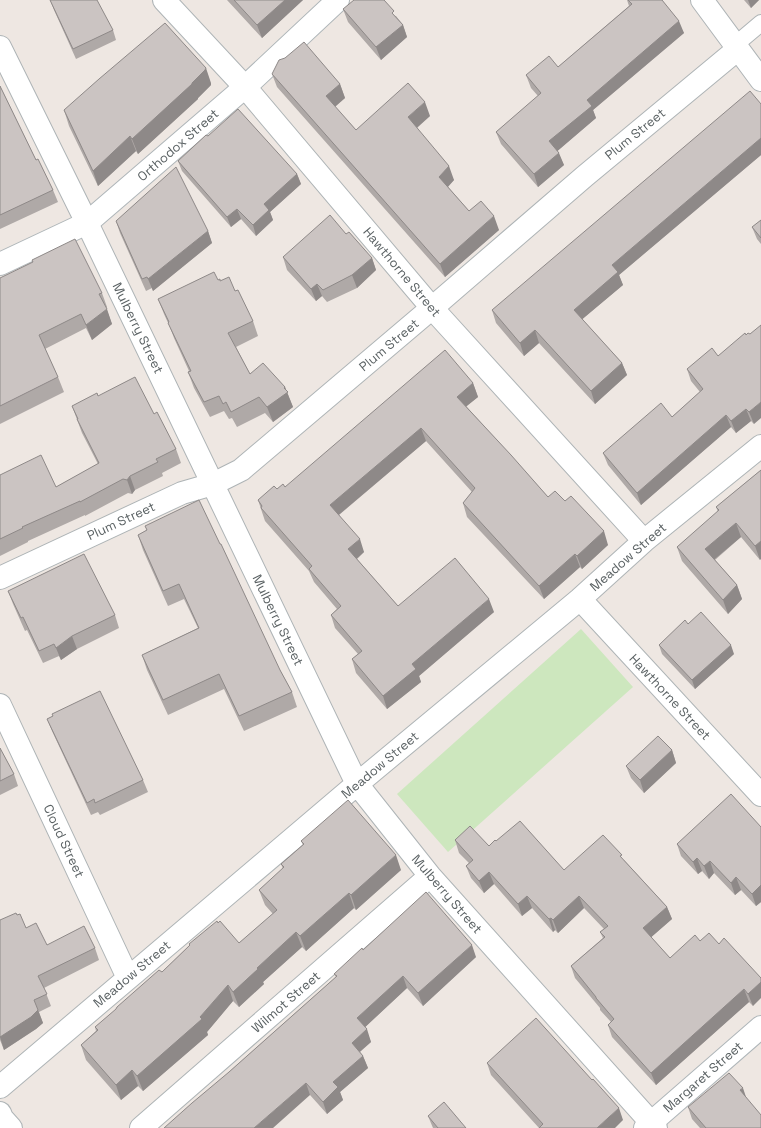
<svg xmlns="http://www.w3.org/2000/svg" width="761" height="1128" viewBox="0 0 761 1128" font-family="'Space Grotesk',sans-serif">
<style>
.green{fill:#cde7be}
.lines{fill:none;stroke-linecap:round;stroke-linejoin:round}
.lane-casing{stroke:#aeb4b6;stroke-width:18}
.street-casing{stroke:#aeb4b6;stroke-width:24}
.secondary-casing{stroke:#afb6b9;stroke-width:24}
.lane{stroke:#fff;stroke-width:16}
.street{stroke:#fff;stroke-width:22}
.secondary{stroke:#fff;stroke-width:22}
.wall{fill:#afa9a7}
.shaded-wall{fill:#8e8988}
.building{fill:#cbc4c2;stroke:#8e8988}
.labels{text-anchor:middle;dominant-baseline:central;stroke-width:3;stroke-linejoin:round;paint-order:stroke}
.street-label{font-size:13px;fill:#5b6264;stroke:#fff}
</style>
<rect width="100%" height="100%" fill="#eee7e2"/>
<path class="green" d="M581,629L633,687L448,852L397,794Z"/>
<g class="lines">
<g class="lane-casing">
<path id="lane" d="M735,45L761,23"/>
</g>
<g class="street-casing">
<path id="street" d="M164,0L245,87L432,308L644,541
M702,0L761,80
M0,47L87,223L357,784L430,876L656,1128
M0,578L182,493L213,484L241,470L432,308L585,176L738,49
M580,599L761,795
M0,705L128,978
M0,1087L357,784L580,599L644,541L761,446
M0,1113L2,1118L11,1128
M141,1128L430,876"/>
</g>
<g class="secondary-casing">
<path id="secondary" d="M0,264L87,223L245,87L338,0
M645,1128L761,1027"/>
</g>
<use href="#lane" class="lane"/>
<use href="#street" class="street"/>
<use href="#secondary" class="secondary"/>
</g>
<path class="wall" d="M50,0L113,30L116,40L76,59L54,10Z
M227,0H303L262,38Z
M627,0H662L684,33L593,110L596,118L557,151L564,165L538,187L501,144L496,132L538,96L531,88L526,75L558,67L629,6Z
M744,0H759L751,8Z
M343,9L396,16L403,25L407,37L381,60L348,22Z
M272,74L340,84L345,98L335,107L356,130L430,116L417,128L454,180L448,187L469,211L499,230L445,277L277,87Z
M211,83V85L198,98V99L138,154L136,151L98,186L69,126L64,110Z
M0,86L36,160L53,190L58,202L0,229Z
M761,104V155L619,275L623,285L582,319L622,363L627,375L595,404L539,343L524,356L496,323L492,310Z
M208,136L297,174L301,184L270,212L273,220L256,236L241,219L231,227L182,171L178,161Z
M761,220V244L757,239L752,227Z
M116,221L208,231L212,243L153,291L152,288L146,291L120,233Z
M346,234L372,258L376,270L357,288L327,302L322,296L316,301L287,270L283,257Z
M0,278L102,293L107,307L106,308L112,324L92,340L86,328L45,349L58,377L64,392L0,424Z
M218,280L235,291L253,321L258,336L236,347L250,374L285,387L293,407L273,422L265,413L237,427L232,418L229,419L224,411L210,417L194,388L188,372L189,371L174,338L169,325L164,314L158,299Z
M746,335L754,424L751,421L736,433L731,427L641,505L608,465L603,453L672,417L700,392L691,381L687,369L718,356Z
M473,383L478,397L466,406L548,497L565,501L608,545L582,569L580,567L544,599L467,517L463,503L472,492L426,441L339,515L364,552L357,559L398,606L494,612L419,676L421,682L387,709L356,673L352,659L358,654L335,628L331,615L337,609L314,582L309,571L265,521L258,500L277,489L285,487Z
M98,396L154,414L176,449L181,463L162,473L163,476L135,490L132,494L128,493L85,516V515L28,541V542L0,556V475L56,487L98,464L82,433L72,406Z
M761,470L760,560L741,537L715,560L737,585L742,599L728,614L682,561L677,547L718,512L716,507Z
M145,526L280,670L292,692L297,707L244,731L224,689L168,715L147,670L142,655L198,628L184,599L168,606L143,550L138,535L147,530Z
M8,591L115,615L119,628L77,649L61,660L59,656L43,663L27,630L25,631L13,604Z
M659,645L734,654L695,689L662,654Z
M53,716L143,780L148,792L100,815L98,812L91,815L52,731L47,719Z
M0,748L14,774L18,786L0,795Z
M672,750L676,763L644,793L631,778L626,766Z
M761,827V902L756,906L741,890L735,895L714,873L709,879L702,871L698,874L681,856L677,844Z
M455,840L489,846L496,841L564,870L624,860L667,907L672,919L651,937L670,958L700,941L719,944L761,978L753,1006L749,1002L656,1085L612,1037L608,1025L611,1022L600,1010V1008L575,978L571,966L603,938L600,932L604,929L584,908L558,933L555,930L553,932L532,908L522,916L494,884L484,893L471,878L466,866L469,863L459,853Z
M301,841L401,870L356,910L354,908L306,951L302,947L263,982L264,984L239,1007L233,1001L207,1032L208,1035L143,1091L138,1086L121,1100L86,1060L81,1045L96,1031L95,1027L162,972L190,945L189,944L239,943L273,914L265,905L259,890L283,869L281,864L303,845Z
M0,920L26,928L47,945L95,948L99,960L44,988L51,1006L39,1012L43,1023L36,1029L4,1050L0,1040Z
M363,950L476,957L423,1006L407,988L365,1027L371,1042L360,1052L363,1056L368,1068L340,1092L343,1100L327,1114L310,1095L229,1072L336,977L334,974Z
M487,1063L623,1120L539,1128L491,1075Z
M746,1097L761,1128H700L692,1119L688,1107Z
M428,1116L466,1128H433Z"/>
<path class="shaded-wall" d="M285,0H303L262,38L257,25Z
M748,0H759L751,8Z
M679,21L684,33L593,110L596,118L554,154L549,141L587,100Z
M403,25L407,37L381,60L376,47Z
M206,68L211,83V85L198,98V99L138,154L132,139L192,83Z
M340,84L345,98L331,110L326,96Z
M425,102L430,116L413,131L408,117Z
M130,136L136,151L98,186L93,171Z
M761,138V155L619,275L623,285L579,322L574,310L612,265Z
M559,153L564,165L538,187L534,174Z
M449,166L454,180L444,191L439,177Z
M297,174L301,184L270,212L273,220L256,236L253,225L264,204Z
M237,209L241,219L231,227L227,217Z
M494,216L499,230L445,277L440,264Z
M208,231L212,243L153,291L148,279Z
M372,258L376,270L357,288L352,275Z
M317,284L322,296L316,301L311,289Z
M107,309L112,324L92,340L86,325Z
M535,330L539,343L524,356L520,343Z
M622,363L627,375L595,404L591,391Z
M473,383L478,397L462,410L457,397Z
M285,387L293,407L273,422L267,407Z
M761,402V418L754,424L749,412Z
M746,409L751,421L736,433L731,421Z
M726,415L731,427L641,505L637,493Z
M421,428L426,441L335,518L330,505Z
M130,476L135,490L132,494L127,480Z
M736,523L741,537L710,563L705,549Z
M604,531L608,545L582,569L577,556Z
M360,539L364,552L353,562L348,549Z
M761,541V559L760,560L755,546Z
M575,554L580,567L544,599L539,586Z
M737,585L742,599L728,614L723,600Z
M489,599L494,612L419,676L421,682L387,709L383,696L412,664Z
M72,636L77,649L61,660L56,648Z
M731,645L734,654L695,689L692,680Z
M672,750L676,763L644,793L640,780Z
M396,855L401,870L356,910L351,895Z
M697,858L702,871L698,874L693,862Z
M710,861L714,873L709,879L704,866Z
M489,872L494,884L484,893L479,881Z
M736,877L741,890L735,895L731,883Z
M761,885V902L756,906L752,894Z
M349,893L354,908L306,951L300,936Z
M527,896L532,908L522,916L518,904Z
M579,896L584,908L558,933L553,920Z
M667,907L672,919L648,940L643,928Z
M551,918L555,930L553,932L549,919Z
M296,932L302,947L263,982L264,984L239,1007L233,992L257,968Z
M472,945L476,957L423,1006L418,993Z
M403,976L407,988L361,1031L357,1018Z
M761,982V998L753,1006L748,994Z
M228,985L233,1001L207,1032L208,1035L143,1091L137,1076L200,1017Z
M744,989L749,1002L656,1085L651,1073Z
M38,1010L43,1023L36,1029L4,1050L0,1037Z
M367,1029L371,1042L356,1055L352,1043Z
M363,1056L368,1068L340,1092L343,1100L327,1114L323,1102L333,1082Z
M132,1070L138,1086L121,1100L116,1085Z
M306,1083L310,1095L273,1128H254Z
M743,1088L747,1100L740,1090Z
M619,1108L623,1120L615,1128H597Z"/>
<path class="building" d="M50,0H97L113,30L73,49Z
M234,0H285L257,25Z
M354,0H384L394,11L392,13L403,25L376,47L343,9Z
M628,0H662L679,21L587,100L592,106L549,141L559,153L534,174L496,132L541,93L526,75L549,56L558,67L632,4Z
M165,23L206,68L205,70L192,83V84L132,139L130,136L93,171L64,110L99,79Z
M304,42L340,84L326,96L356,130L408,83L425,102L408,117L449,166L439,177L469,211L481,201L494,216L440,264L272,74L279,60L285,58Z
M0,86L36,160L38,159L53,190L0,215Z
M750,91L761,104V138L612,265L618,272L574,310L622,363L591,391L535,330L520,343L492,310Z
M238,109L297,174L264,204L269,210L253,225L237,209L227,217L178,161L206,135L208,136Z
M176,167L208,231L148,279L147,277L142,279L116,221Z
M330,215L346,234L349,232L372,258L352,275L323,290L317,284L311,289L283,257Z
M761,220V238L752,227Z
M75,239L102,293L99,294L107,309L86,325L81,314L39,335L58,377L0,406V278L33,262L32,260Z
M214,272L218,280L220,279V281L229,277L235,291L238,290L253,321L228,333L250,374L263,363L285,387L284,388L288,392L267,407L259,397L231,412L226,402L223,404L219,396L204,402L188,372L191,371L168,323L169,322L158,299Z
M761,325V402L749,412L746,409L731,421L726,415L637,493L603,453L661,403L672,417L703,389L687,369L712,348L718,356L745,333L746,335L748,333L750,334Z
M445,350L473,383L457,397L511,455L548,497L555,491L565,501L571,496L604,531L577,556L575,554L539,586L463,503L475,488L421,428L330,505L360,539L348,549L398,606L455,558L489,599L412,664L416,669L383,696L352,659L362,651L331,615L341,606L309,569L312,566L261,508L262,506L258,500L274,486L277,489L283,484L285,487Z
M135,377L154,414L157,412L176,449L156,459L158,462L130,476L127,480L123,479L80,502V501L22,527L23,528L0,539V475L41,455L56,487L99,463L77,419H78L72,406L97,393L98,396Z
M761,470V541L755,546L736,523L705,549L737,585L723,600L677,547L719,510L716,507Z
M199,500L220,544H221L280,670L292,692L239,716L219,674L163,700L142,655L199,628L179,584L163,591L138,535L147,530L145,526Z
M84,554L115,615L72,636L56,648L54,644L39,651L23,617L21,618L8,591Z
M701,612L731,645L692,680L659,645L685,620L688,624Z
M100,691L143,780L95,803L94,799L87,803L47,719L53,716L52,714Z
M658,736L672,750L640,780L626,766Z
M0,748L14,774L0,781Z
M731,794L761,827V885L752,894L736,877L731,883L710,861L704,866L697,858L693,862L677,844Z
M348,800L396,855L351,895L349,893L300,936L296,932L257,968L258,969L233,992L228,985L200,1017L202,1019L137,1076L132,1070L116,1085L81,1045L98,1030L95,1027L116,1009L117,1007L159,970L162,972L190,945L189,944L217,921L218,923L220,921L239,943L277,910L259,890L284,867L281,864L304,844L301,841Z
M520,821L564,870L603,835L622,855L620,856L667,907L643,928L670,958L695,935L700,941L709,933L719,944L724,938L761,978V982L748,994L744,989L651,1073L608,1025L614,1019L596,998V997L571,966L605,937L600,932L608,926L579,896L553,920L551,918L549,919L527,896L518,904L489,872L479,881L466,866L473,860L455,840L470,826L489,846L495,840L496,841Z
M426,892L472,945L418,993L403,976L357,1018L367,1029L352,1043L363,1056L333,1082L338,1087L323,1102L306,1083L254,1128H164L192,1103L229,1072L337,976L334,974L362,948L363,950Z
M16,913L17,915L20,914L26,928L36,923L47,945L84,926L95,948L38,976L47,994L34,1000L38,1010L31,1017L0,1037V920Z
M536,1018L592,1080L593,1079L619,1108L597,1128H539L543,1124L487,1063Z
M729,1073L743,1088L740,1090L761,1115V1128H706L688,1107Z
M444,1102L466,1128H438L428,1116Z"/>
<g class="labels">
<g class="street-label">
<text transform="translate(635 134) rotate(-39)">Plum Street</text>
<text transform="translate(178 145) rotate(-41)">Orthodox Street</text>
<text transform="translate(402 272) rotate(50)">Hawthorne Street</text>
<text transform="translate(138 328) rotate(64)">Mulberry Street</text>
<text transform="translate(389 345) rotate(-40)">Plum Street</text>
<text transform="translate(121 521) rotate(-25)">Plum Street</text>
<text transform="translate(628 557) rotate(-41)">Meadow Street</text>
<text transform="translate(278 620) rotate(64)">Mulberry Street</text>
<text transform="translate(670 697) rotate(47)">Hawthorne Street</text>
<text transform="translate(380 765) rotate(-40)">Meadow Street</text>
<text transform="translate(64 841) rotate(65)">Cloud Street</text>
<text transform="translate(447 894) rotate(49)">Mulberry Street</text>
<text transform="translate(132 974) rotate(-40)">Meadow Street</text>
<text transform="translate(286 1002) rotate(-41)">Wilmot Street</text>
<text transform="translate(703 1077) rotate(-41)">Margaret Street</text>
</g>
</g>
</svg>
